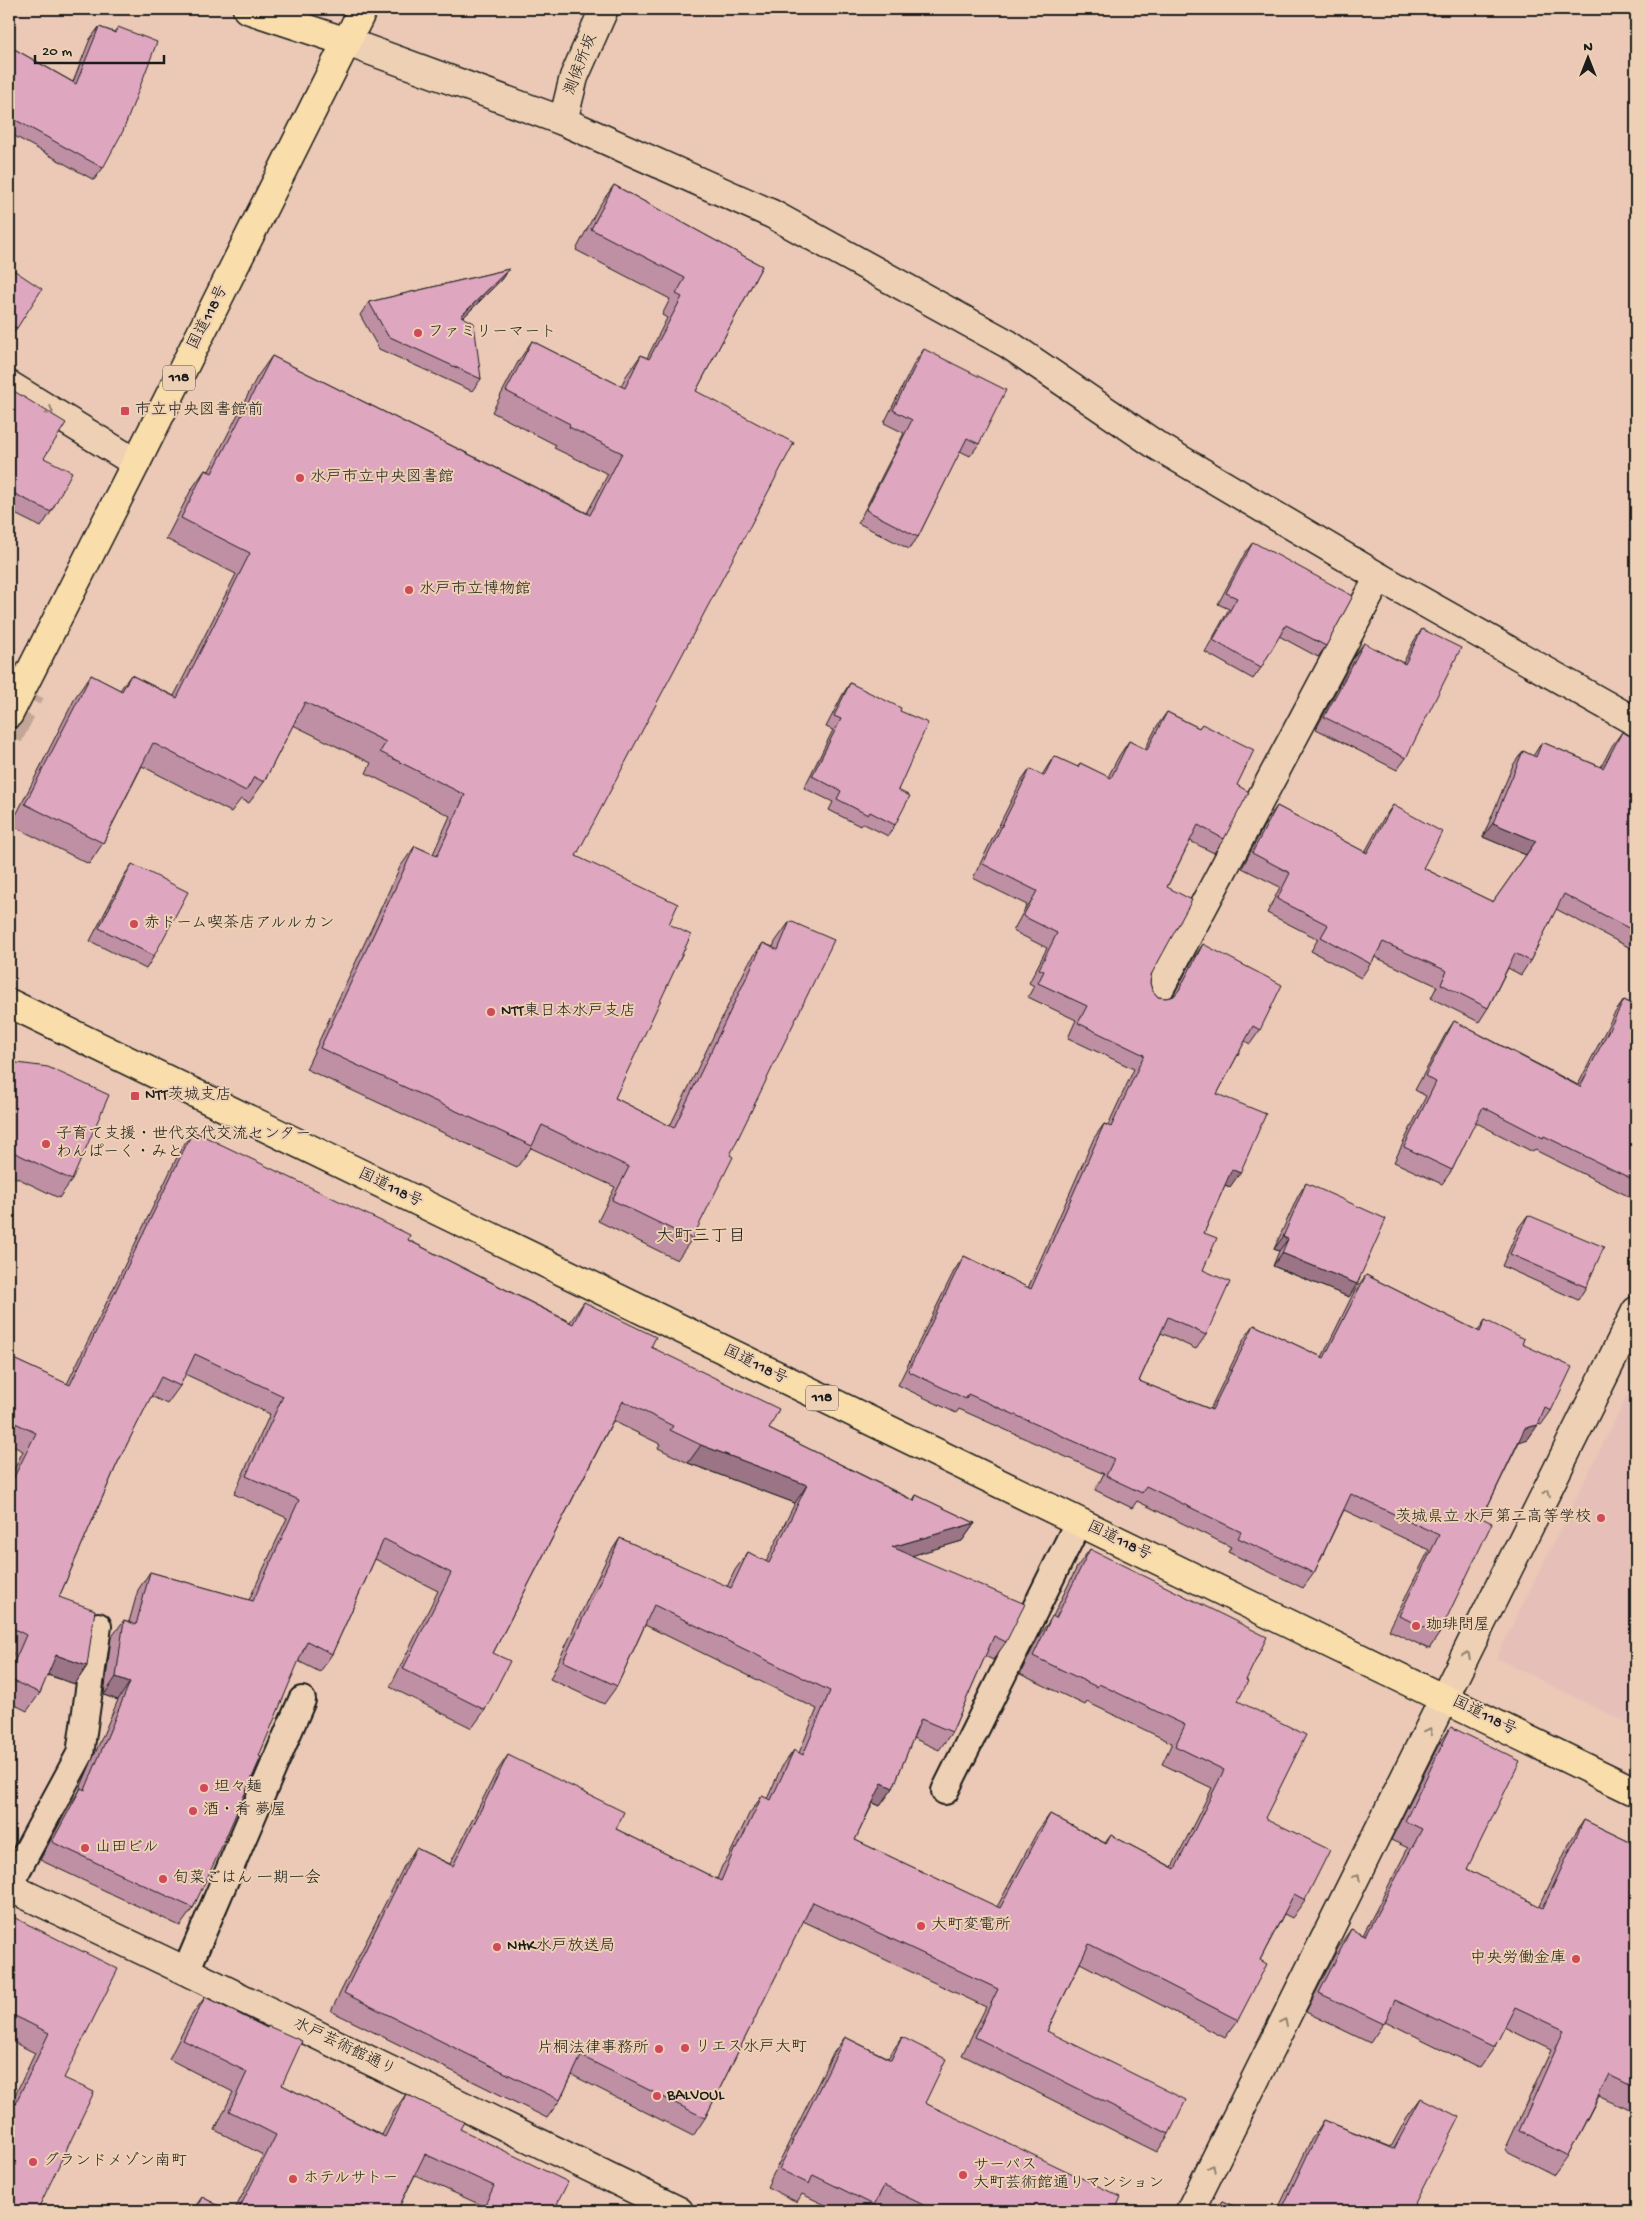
<svg xmlns="http://www.w3.org/2000/svg" width="1645" height="2220" viewBox="0 0 1645 2220" font-family="'Gochi Hand','Klee One',sans-serif">
<style>
.built{fill:#e7bfb9}
.lines{fill:none;stroke-linecap:round;stroke-linejoin:round}
.highway-tunnel{stroke:#c2a697;stroke-width:28;stroke-dasharray:28 14;stroke-linecap:butt}
.lane-casing{stroke:#1c1c1c;stroke-width:30}
.street-casing{stroke:#1c1c1c;stroke-width:31}
.secondary-casing{stroke:#1c1c1c;stroke-width:31}
.highway-casing{stroke:#1c1c1c;stroke-width:31}
.lane{stroke:#eed1b4;stroke-width:26}
.street{stroke:#eed1b4;stroke-width:28}
.secondary{stroke:#eed1b4;stroke-width:28}
.highway{stroke:#f9ddab;stroke-width:28}
.wall{fill:#bf90a4;stroke:#1c1c1c}
.shaded-wall{fill:#9b7586;stroke:#1c1c1c}
.building{fill:#dea7bf;stroke:#1c1c1c}
.oneway{stroke:#908070}
.poi-dot{fill:#d1495b;stroke:#eed1b4;stroke-width:2}
.labels{text-anchor:middle;dominant-baseline:central;stroke-width:4;stroke-linejoin:round;paint-order:stroke}
.shield{fill:#eed1b4;stroke:#5b524a;stroke-width:1}
.shield-label{font-size:15px;font-weight:bold;fill:#1c1c1c}
.street-label{font-size:16px;fill:#1c1c1c;stroke:#eed1b4}
.poi-label{font-size:16px;fill:#1c1c1c;stroke:#eed1b4;text-anchor:start}
.neighbourhood-label{font-size:18px;fill:#1c1c1c;stroke:#eed1b4}
</style>
<rect width="100%" height="100%" fill="#ebc9b6"/>
<filter id="ink" filterUnits="userSpaceOnUse"><feTurbulence type="fractalNoise" baseFrequency=".02" numOctaves="2"/><feDisplacementMap in="SourceGraphic" scale="10" xChannelSelector="R" yChannelSelector="G"/><feConvolveMatrix kernelMatrix="1 2 1 2 8 2 1 2 1" color-interpolation-filters="sRGB"/></filter>
<g filter="url(#ink)">
<path class="built" d="M1636,1378V1728L1496,1658Z"/>
<g class="lines">
<path class="highway-tunnel" d="M9,736L31,692"/>
<g class="lane-casing">
<path id="lane" d="M945,1791L1078,1523
M9,1885L80,1754L98,1626
M186,1971L302,1700"/>
</g>
<g class="street-casing">
<path id="street" d="M563,121L574,77L604,9
M9,385L136,463
M1155,997L1379,577
M1190,2211L1636,1311"/>
</g>
<g class="secondary-casing">
<path id="secondary" d="M347,42L563,121L772,214L1008,344L1156,445L1379,577L1636,722
M9,1887L186,1971L679,2211"/>
</g>
<g class="highway-casing">
<path id="highway" d="M247,9L347,42
M9,714L136,463L363,9
M9,1003L1636,1792"/>
</g>
<use href="#lane" class="lane"/>
<use href="#street" class="street"/>
<use href="#secondary" class="secondary"/>
<use href="#highway" class="highway"/>
</g>
<path class="wall" d="M99,27L114,32L118,27L103,168L94,180L9,133V46L73,82L90,39Z
M614,185L762,266L696,391L576,856L669,924L615,1098L670,1126L748,964L763,943L773,947L775,942L790,921L730,1155L692,1239L677,1260L598,1221L615,1187L531,1148L517,1167L306,1069L400,867L415,846L433,854L450,816L366,773L371,763L293,725L264,782L249,803L241,799L231,812L142,766L103,843L89,864L11,825L76,696L91,675L120,690L131,675L174,696L236,574L166,539L191,490L205,470L209,471L257,377L272,356L587,513L608,474L554,448L556,445L492,412L518,362L532,341L621,386L626,376L641,355L647,358L667,318L662,315L670,299L576,250L599,206Z
M9,267L17,328L9,339Z
M509,269L500,281L464,317L481,379L472,391L379,349L360,315L369,302Z
M924,349L979,444L970,456L960,451L918,537L909,549L858,523L904,433L884,423L915,362Z
M9,388L44,458L51,512L41,527L9,511Z
M1253,542L1326,646L1318,657L1279,636L1261,668L1253,679L1205,652L1229,609L1218,604L1245,553Z
M1422,629L1406,758L1397,770L1316,729L1355,655L1364,643L1403,663L1414,641Z
M850,683L900,711L898,790L895,825L888,836L862,823L860,826L829,810L833,802L804,788L833,730L826,727L843,694Z
M1167,712L1199,728L1202,724L1237,785L1224,839L1214,853L1190,841L1167,887L1150,983L1152,990L1158,997L1166,998L1173,996L1193,959L1203,944L1260,1030L1250,1044L1245,1041L1217,1094L1230,1187L1225,1185L1204,1233L1203,1270L1206,1335L1196,1349L1161,1333L1139,1381L1210,1409L1244,1339L1254,1325L1322,1357L1355,1290L1366,1275L1478,1331L1485,1320L1522,1344L1551,1411L1541,1425L1538,1424L1528,1439L1519,1442L1482,1518L1439,1634L1429,1649L1389,1630L1429,1550L1344,1510L1314,1573L1303,1588L1228,1552L1231,1547L1137,1501L1132,1508L1095,1490L1104,1474L959,1409L956,1413L898,1385L954,1271L964,1256L1028,1288L1094,1138L1104,1124L1108,1125L1134,1069L1068,1038L1076,1020L1028,997L1034,986L1029,983L1047,948L1013,931L1027,905L973,878L1020,783L1030,769L1042,775L1054,756L1077,767L1080,763L1108,777L1119,756L1129,741L1145,749L1157,726Z
M1622,732L1636,739V951L1556,909L1530,961L1521,975L1508,968L1488,1008L1479,1022L1431,998L1437,986L1375,957L1361,978L1311,951L1318,939L1267,913L1280,887L1242,868L1267,820L1277,806L1365,852L1383,819L1393,805L1423,868L1493,902L1526,855L1483,837L1513,765L1523,751L1533,756L1542,742L1601,767L1612,746Z
M132,864L154,956L146,969L90,941L124,876Z
M1624,1000L1636,1006V1200L1535,1150L1533,1152L1475,1122L1452,1170L1442,1184L1394,1162L1426,1096L1415,1090L1445,1035L1454,1021L1578,1085L1614,1014Z
M9,1062L72,1180L59,1198L9,1174Z
M193,1131L570,1322L584,1302L651,1347L769,1429L913,1500L916,1495L975,1523L962,1541L913,1555L1006,1642L993,1660L985,1656L952,1732L939,1750L913,1738L893,1788L880,1806L873,1803L855,1840L997,1907L1037,1832L1050,1814L1105,1843L1111,1835L1172,1867L1212,1788L1162,1764L1172,1743L1087,1702L1085,1705L1020,1674L1040,1634L1053,1616L1077,1567L1090,1549L1246,1680L1238,1701L1265,1818L1305,1900L1292,1918L1284,1914L1260,1960L1238,2020L1225,2038L1080,1963L1047,2031L1169,2134L1157,2152L962,2055L986,2007L803,1921L705,2118L693,2136L572,2075L560,2100L547,2118L331,2011L404,1866L416,1848L450,1864L496,1773L508,1755L616,1829L717,1879L722,1866L729,1856L749,1814L762,1796L767,1799L781,1768L794,1750L799,1753L817,1709L645,1625L617,1686L604,1704L550,1679L608,1556L620,1538L727,1587L735,1570L748,1552L766,1562L795,1503L688,1463L658,1448L660,1444L613,1421L493,1653L485,1710L472,1728L390,1687L438,1591L375,1559L332,1654L320,1672L298,1661L193,1908L180,1926L40,1860L69,1806L79,1791L118,1700L104,1695L111,1638L124,1620L129,1622L138,1590L150,1572L249,1600L287,1518L234,1494L270,1414L185,1374L180,1386L167,1404L151,1396L117,1464L59,1597L87,1666L75,1684L47,1675L40,1693L27,1711L9,1702V1664L13,1653L9,1651V1480L23,1451L9,1444V1357L67,1384L181,1149Z
M1306,1183L1357,1284L1349,1297L1273,1266L1279,1251L1274,1249L1298,1196Z
M1528,1215L1586,1287L1578,1300L1502,1266L1519,1227Z
M1451,1727L1467,1869L1539,1907L1571,1840L1584,1820L1636,1845V2113L1599,2096L1568,2156L1554,2175L1505,2150L1551,2050L1504,2027L1494,2048L1480,2068L1385,2021L1370,2043L1306,2012L1338,1948L1351,1929L1363,1935L1408,1848L1391,1840L1438,1746Z
M9,1915L64,2078L9,2211V2108L35,2053L9,2040Z
M205,1997L266,2028L268,2026L282,2085L382,2135L393,2113L406,2094L460,2129L557,2204L575,2211H478L481,2205L415,2175L397,2211H234L263,2155L215,2130L233,2092L169,2059L191,2016Z
M845,2037L888,2058L902,2037L925,2103L1124,2211H886L874,2206L870,2211H838L802,2194L797,2202L767,2187L832,2055Z
M1421,2098L1411,2211H1277L1311,2140L1324,2120L1391,2147L1407,2117Z
M202,2197L229,2211H192Z
M1222,2201L1244,2211H1215Z"/>
<path class="shaded-wall" d="M509,269L500,281L453,328L461,316Z
M1493,823L1536,841L1526,855L1483,837Z
M1232,1169L1240,1173L1230,1187L1222,1184Z
M1283,1237L1288,1239L1279,1251L1274,1249Z
M1282,1253L1357,1284L1349,1297L1273,1266Z
M1538,1425L1528,1439L1515,1443L1525,1428Z
M701,1445L807,1485L795,1503L688,1463Z
M975,1523L962,1541L880,1565L892,1547Z
M56,1655L87,1666L75,1684L43,1673Z
M116,1677L130,1682L118,1700L104,1695Z
M882,1783L893,1788L880,1806L870,1801Z"/>
<path class="building" d="M99,27L116,33L118,27L157,42L123,131L103,168L12,118L9,125V46L76,84Z
M614,185L762,266L696,391L794,443L576,856L678,904L669,924L691,935L615,1098L674,1128L763,943L778,950L790,921L834,940L730,1155L733,1157L692,1239L612,1200L629,1167L542,1125L532,1146L320,1048L415,846L437,856L465,795L380,752L386,742L305,702L264,782L254,777L246,791L153,743L103,843L25,804L91,675L122,691L131,675L177,698L250,553L181,518L205,470L212,473L272,356L590,515L622,453L569,427L570,424L506,391L532,341L625,388L641,355L649,359L682,297L676,294L685,278L591,229Z
M9,267L42,289L17,328L9,323Z
M509,269L461,316L474,323L481,379L388,336L369,302Z
M924,349L1006,390L979,444L967,438L918,537L866,510L912,420L893,410Z
M9,388L66,423L44,458L72,472L51,512L9,491Z
M1253,542L1353,596L1326,646L1286,625L1261,668L1213,640L1237,598L1226,593Z
M1422,629L1461,648L1406,758L1324,717L1364,643L1405,664Z
M850,683L901,708L900,711L928,723L898,790L910,796L895,825L870,812L868,815L837,799L841,791L812,776L841,719L834,716Z
M1167,712L1199,728L1202,724L1254,750L1237,785L1249,792L1224,839L1198,825L1167,887L1192,900L1151,975L1150,983L1152,990L1158,997L1166,998L1174,996L1179,990L1203,944L1282,985L1260,1030L1253,1026L1217,1094L1266,1114L1240,1173L1232,1169L1204,1233L1217,1238L1203,1270L1230,1282L1206,1335L1168,1317L1139,1381L1212,1410L1254,1325L1324,1358L1366,1275L1480,1332L1485,1320L1524,1339L1522,1344L1572,1367L1551,1411L1545,1408L1538,1425L1525,1428L1482,1518L1492,1523L1439,1634L1399,1616L1439,1535L1351,1494L1314,1573L1238,1538L1241,1532L1146,1486L1142,1493L1106,1476L1114,1459L968,1394L966,1399L908,1371L964,1256L1031,1289L1104,1124L1111,1127L1144,1055L1078,1023L1087,1006L1038,983L1044,971L1039,969L1057,933L1023,916L1037,891L983,864L1030,769L1044,776L1054,756L1078,767L1080,763L1111,778L1129,741L1147,750Z
M1622,732L1636,739V932L1564,894L1530,961L1515,953L1488,1008L1441,984L1447,971L1383,942L1371,964L1321,937L1328,925L1277,899L1290,873L1252,853L1277,806L1367,853L1393,805L1442,832L1423,868L1493,902L1536,841L1493,823L1523,751L1536,757L1542,742L1603,768Z
M132,864L188,892L154,956L99,928Z
M1624,1000L1636,1006V1181L1544,1136L1543,1138L1483,1107L1452,1170L1404,1147L1436,1082L1425,1076L1454,1021L1580,1087Z
M9,1062L48,1067L109,1095L72,1180L9,1150Z
M193,1131L410,1235L408,1240L573,1324L584,1302L656,1337L651,1347L779,1409L769,1429L914,1501L916,1495L975,1523L892,1547L1025,1604L1006,1642L994,1636L952,1732L921,1719L893,1788L882,1783L855,1840L1000,1908L1050,1814L1106,1844L1111,1835L1175,1869L1224,1770L1175,1746L1185,1725L1099,1684L1097,1687L1033,1656L1052,1616L1056,1618L1090,1549L1267,1637L1246,1680L1248,1681L1238,1701L1306,1735L1265,1818L1330,1850L1305,1900L1294,1894L1260,1960L1267,1964L1238,2020L1089,1944L1047,2031L1186,2100L1169,2134L975,2037L998,1989L813,1902L705,2118L581,2056L560,2100L344,1993L416,1848L453,1866L508,1755L624,1812L616,1829L721,1881L735,1848L737,1849L762,1796L771,1800L794,1750L803,1755L830,1691L654,1605L617,1686L563,1661L620,1538L731,1588L748,1552L769,1563L807,1485L701,1445L670,1430L673,1426L623,1401L493,1653L510,1661L485,1710L403,1669L451,1573L384,1539L332,1654L307,1641L259,1756L261,1757L222,1846L193,1908L52,1842L81,1788L85,1790L130,1682L116,1677L124,1620L136,1625L150,1572L253,1601L299,1500L246,1476L283,1396L195,1354L180,1386L161,1377L117,1464L59,1597L95,1610L87,1666L56,1655L40,1693L9,1679V1674L26,1635L9,1626V1487L36,1433L9,1420V1357L70,1385Z
M1306,1183L1386,1219L1357,1284L1282,1253L1288,1239L1283,1237Z
M1528,1215L1604,1247L1586,1287L1510,1254Z
M1451,1727L1520,1761L1467,1869L1543,1908L1584,1820L1636,1845V2088L1609,2075L1568,2156L1519,2131L1564,2030L1515,2007L1494,2048L1395,2000L1384,2024L1319,1993L1351,1929L1365,1936L1422,1829L1405,1821Z
M9,1915L118,1969L64,2078L94,2092L37,2211H9V2117L49,2033L9,2013Z
M205,1997L267,2028L268,2026L302,2041L282,2085L385,2137L406,2094L464,2122L460,2129L568,2182L557,2204L575,2211H482L494,2186L425,2154L397,2211H238L276,2135L229,2111L247,2072L183,2040Z
M845,2037L891,2060L902,2037L946,2059L925,2103L1121,2197L1116,2208L1124,2211H936L884,2186L874,2205L813,2175L809,2184L779,2169Z
M1421,2098L1459,2117L1411,2211H1281L1324,2120L1394,2149Z
M202,2197L229,2211H195Z
M1222,2201L1244,2211H1217Z"/>
<defs><path id="oneway-chevron" d="M-2-3.5L2.5 0L-2 3.5" fill="none" stroke-width="1.6" stroke-linecap="round" stroke-linejoin="round" transform="scale(1.25)"/></defs>
<g class="oneway">
<use href="#oneway-chevron" transform="translate(50 411) rotate(32)"/>
<use href="#oneway-chevron" transform="translate(1547 1493) rotate(-64)"/>
<use href="#oneway-chevron" transform="translate(1467 1655) rotate(-64)"/>
<use href="#oneway-chevron" transform="translate(1429 1731) rotate(-64)"/>
<use href="#oneway-chevron" transform="translate(1357 1877) rotate(-64)"/>
<use href="#oneway-chevron" transform="translate(1284 2022) rotate(-64)"/>
<use href="#oneway-chevron" transform="translate(1212 2168) rotate(-64)"/>
</g>
</g>
<g class="poi-dot">
<circle cx="418" cy="333" r="5"/>
<rect x="120" y="406" width="10" height="10" rx="2.5"/>
<circle cx="300" cy="478" r="5"/>
<circle cx="409" cy="590" r="5"/>
<circle cx="134" cy="924" r="5"/>
<circle cx="491" cy="1012" r="5"/>
<rect x="130" y="1091" width="10" height="10" rx="2.5"/>
<circle cx="46" cy="1144" r="5"/>
<circle cx="1601" cy="1518" r="5"/>
<circle cx="1416" cy="1626" r="5"/>
<circle cx="204" cy="1788" r="5"/>
<circle cx="193" cy="1811" r="5"/>
<circle cx="85" cy="1848" r="5"/>
<circle cx="163" cy="1879" r="5"/>
<circle cx="921" cy="1926" r="5"/>
<circle cx="497" cy="1947" r="5"/>
<circle cx="1576" cy="1959" r="5"/>
<circle cx="685" cy="2048" r="5"/>
<circle cx="659" cy="2049" r="5"/>
<circle cx="657" cy="2096" r="5"/>
<circle cx="33" cy="2162" r="5"/>
<circle cx="963" cy="2175" r="5"/>
<circle cx="293" cy="2179" r="5"/>
</g>
<g class="labels">
<g class="shield">
<rect x="163" y="365.5" width="32" height="25" rx="4"/>
<rect x="806" y="1385.5" width="32" height="25" rx="4"/>
</g>
<g class="shield-label">
<text x="179" y="378">118</text>
<text x="822" y="1398">118</text>
</g>
<g class="street-label">
<text transform="translate(582 65) rotate(-69)">測候所坂</text>
<text transform="translate(209 318) rotate(-63)">国道118号</text>
<text transform="translate(390 1189) rotate(26)">国道118号</text>
<text transform="translate(755 1366) rotate(26)">国道118号</text>
<text transform="translate(1119 1542) rotate(26)">国道118号</text>
<text transform="translate(1484 1717) rotate(26)">国道118号</text>
<text transform="translate(344 2048) rotate(26)">水戸芸術館通り</text>
</g>
<g class="poi-label">
<text x="428" y="333">ファミリーマート</text>
<text x="135" y="411">市立中央図書館前</text>
<text x="310" y="478">水戸市立中央図書館</text>
<text x="419" y="590">水戸市立博物館</text>
<text x="144" y="924">赤ドーム喫茶店アルルカン</text>
<text x="501" y="1012">NTT東日本水戸支店</text>
<text x="145" y="1096">NTT茨城支店</text>
<text x="56" y="1135">子育て支援・世代交代交流センター<tspan x="56" dy="18">わんぱーく・みと</tspan></text>
<text x="1591" y="1518" text-anchor="end">茨城県立 水戸第二高等学校</text>
<text x="1426" y="1626">珈琲問屋</text>
<text x="214" y="1788">坦々麺</text>
<text x="203" y="1811">酒・肴 夢屋</text>
<text x="95" y="1848">山田ビル</text>
<text x="173" y="1879">旬菜ごはん 一期一会</text>
<text x="931" y="1926">大町変電所</text>
<text x="507" y="1947">NHK水戸放送局</text>
<text x="1566" y="1959" text-anchor="end">中央労働金庫</text>
<text x="695" y="2048">リエス水戸大町</text>
<text x="649" y="2049" text-anchor="end">片桐法律事務所</text>
<text x="667" y="2096">BALVOUL</text>
<text x="43" y="2162">グランドメゾン南町</text>
<text x="973" y="2166">サーパス<tspan x="973" dy="18">大町芸術館通りマンション</tspan></text>
<text x="303" y="2179">ホテルサトー</text>
</g>
<g class="neighbourhood-label">
<text x="701" y="1237">大町三丁目</text>
</g>
</g>
<rect width="1645" height="2220" fill="none" stroke="#eed1b4" stroke-width="30"/>
<rect x="15" y="15" width="1615" height="2190" fill="none" stroke="#1c1c1c" stroke-width="2" filter="url(#ink)"/>
<g transform="translate(1588 58)" stroke="#eed1b4" stroke-width="4" paint-order="stroke">
<path d="M0-4L9 19L0 12L-9 19Z" fill="#1c1c1c"/>
<text y="-8" font-size="14" font-weight="bold" text-anchor="middle" fill="#1c1c1c">N</text>
</g>
<path d="M35 55v8h129v-8" fill="none" stroke="#1c1c1c" stroke-width="2.5"/>
<text x="42" y="55" font-size="15" fill="#1c1c1c" stroke="#eed1b4" stroke-width="4" paint-order="stroke">20 m</text>
</svg>
